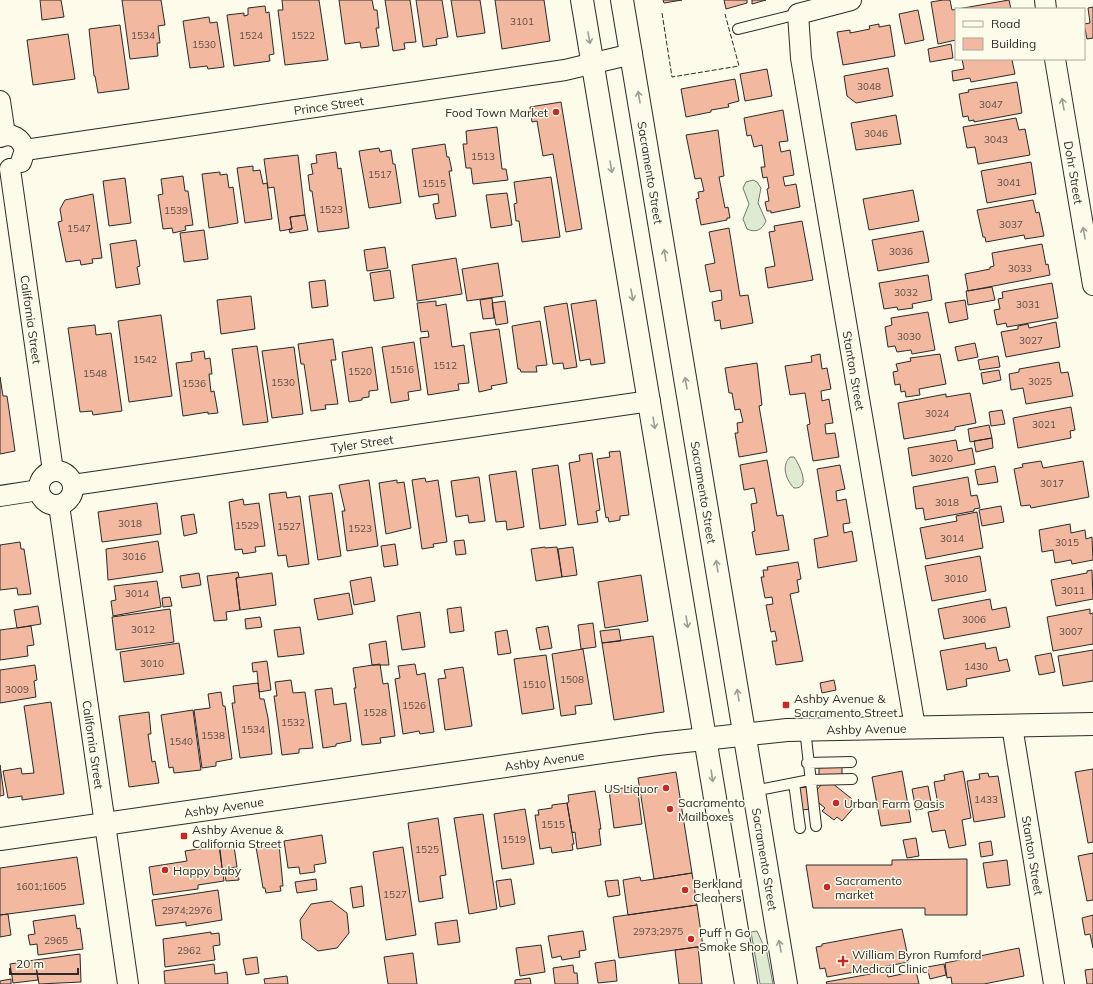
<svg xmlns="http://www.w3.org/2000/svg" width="1093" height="984" viewBox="0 0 1093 984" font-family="Mulish,sans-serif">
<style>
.green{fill:#deebd1;stroke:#74746e}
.building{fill:#f2b8a0;stroke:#2b2b2b}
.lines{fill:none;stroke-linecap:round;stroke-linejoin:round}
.service-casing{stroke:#2b2b2b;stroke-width:12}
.minor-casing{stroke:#2b2b2b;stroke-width:22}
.tertiary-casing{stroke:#2b2b2b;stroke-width:24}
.primary-casing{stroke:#2b2b2b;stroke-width:24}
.service{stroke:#fdfbea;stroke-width:10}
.minor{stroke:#fdfbea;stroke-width:20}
.tertiary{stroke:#fdfbea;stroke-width:22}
.primary{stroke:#fdfbea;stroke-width:22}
.fence{stroke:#2b2b2b;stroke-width:1;stroke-dasharray:5 2;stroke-linecap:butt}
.oneway{stroke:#9e9d94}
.poi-dot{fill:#c62828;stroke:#fdfbea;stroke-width:1.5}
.labels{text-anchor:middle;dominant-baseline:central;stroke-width:3;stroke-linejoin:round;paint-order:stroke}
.number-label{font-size:10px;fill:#5d4e48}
.street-label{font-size:12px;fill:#2b2b2b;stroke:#fdfbea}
.poi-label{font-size:12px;fill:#2b2b2b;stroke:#fdfbea;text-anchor:start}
</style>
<rect width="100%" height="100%" fill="#fdfbea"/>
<path class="green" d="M753,180L757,182L761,188L758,203L766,221C762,230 756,233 747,229L743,219L749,204L743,188L746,182Z
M790,457H794C799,464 812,489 794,488C786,480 781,466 790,457Z
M757,931L767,953L773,984H760L751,932Z"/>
<path class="building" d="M40,0H61L64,17L42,20Z
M122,0H161L165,25L158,26L160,43H157L158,56L130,59Z
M282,0H319L328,60L285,65L278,10H283Z
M339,0H372L374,10H377L379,28H376L379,46L361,48L360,42L345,44Z
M385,0H410L416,42L404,43L405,49L393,51Z
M416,0H442L448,37L436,39L437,45L423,47Z
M451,0H480L485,33L457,37Z
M495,0H544L550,41L502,49Z
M663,0H682L664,3Z
M724,0H747V3L726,9Z
M752,0H766L752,4Z
M943,0H950L952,10L1009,0L1011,9H956V40L938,44L931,2Z
M265,6L266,13L269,12L274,54L269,55L270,61L234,66L227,15L244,13V16L248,15V8Z
M1093,7V38L1087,39L1084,24L1090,23L1088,8Z
M918,10L924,40L905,44L899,14Z
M209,17L210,23L217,22L224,67L208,69L207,66L190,68L183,21Z
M879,24V27L890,25L895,56L843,65L837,32L850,30V33L870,29L869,26Z
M120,25L129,89L98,93L95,76H94L89,29Z
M68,34L75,79L33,85L27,40Z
M951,44L953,58L930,62L928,49Z
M962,59H1014L1012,60L1015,74L971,82L970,78L953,81L952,71L964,69Z
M888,68L893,96L856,103L847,96L844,76Z
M767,69L772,96L745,101L740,74Z
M735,79L739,101L728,104L729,107L711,110V112L686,117L681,89Z
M1017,82L1022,113L974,122V120L969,121L968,116L963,117L959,94L969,92L968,90Z
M561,102L582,229L566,232L553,154L543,156L537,121L532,122L530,107Z
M783,110L788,141L779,142L781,152L790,150L794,175L783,177L785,186L796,184L800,207L771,213V211H767L765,202L769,201L767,189L769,188L767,177L763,178L761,167H765L762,145L754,147L751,135L747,136L744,118Z
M896,115L901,144L856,150L851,123Z
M1016,118L1019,130L1025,129L1030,155L978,164L975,147L967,148L963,127Z
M497,127L502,169H506L508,180L473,184L471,168H466L463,144H467L466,131Z
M718,130L724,176L719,177L725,208L728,207L730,218H727V220L701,225L696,199L699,198L698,192L704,191L701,178L695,179L686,135Z
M445,144L447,157H449L452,171H449L456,216L436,219L433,204L439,203L438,194L419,197L412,149Z
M379,148L380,152L391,150L393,164H395L401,203L369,208L359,151Z
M336,152L338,169L341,168L349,228L318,232L312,191H310L308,175L313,174L311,164L317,163L316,155Z
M298,155L305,215L290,217L292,229L280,231L274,187L268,188L264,159Z
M1031,162L1036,194L987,203L981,171Z
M253,166V171L260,170L263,184L267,183L272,219L245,223L237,168Z
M220,172V175L227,174L229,188L233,187L238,223L209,228L202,174Z
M183,176L185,191H188L193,225L185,226L186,230L173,233L172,228L163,229L158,195L163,194L161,179Z
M551,177L560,237L522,242L519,221H516L514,204L517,203L514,182Z
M125,178L131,223L109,226L103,181Z
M913,190L919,221L869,230L863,199Z
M507,193L512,225L491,228L486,195Z
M93,194L102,258L92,259L93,263L81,265L80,260L66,262L58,222L62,221L60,209L65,200Z
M1033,200L1036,213L1039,212L1044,236L1025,239L1024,235L986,242L985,237H983L977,210Z
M305,215L308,230L290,233L289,229H292L290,217Z
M802,221L813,280L768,288L765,268L775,266L769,232L775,231L774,226Z
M729,228L740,296L748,295L753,323L721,329L720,320L715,321L712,302L722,300L721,290L710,292L705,265L715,263L709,232Z
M204,230L208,259L184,262L180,233Z
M923,231L929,262L878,271L872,240Z
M136,240L140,266L137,267L140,284L116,288L110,244Z
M1042,244L1046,265L1048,264L1050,275L968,291L965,274L990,269V267L994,266L992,253Z
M385,247L388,268L367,271L364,250Z
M456,258L462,294L417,301L412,265Z
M498,263L503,296L467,301L462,269Z
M390,270L394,298L374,301L370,273Z
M928,275L932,300L912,304L913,308L898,310L897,307L884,309L879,283Z
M325,280L328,306L312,308L309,282Z
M1052,283L1058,318L1007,327L1006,323L997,325L994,310L1000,309L998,299L1003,298L1002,292Z
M992,287L995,300L968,305L966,291Z
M251,296L255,329L221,334L217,300Z
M492,298L494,318L483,319L480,300Z
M596,300L605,363L591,365L590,359L580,361L571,304Z
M965,300L968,319L949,323L945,303Z
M436,301V306L446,304L452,347L464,345L469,383L458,384L459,390L428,395L420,338L429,337L428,331L421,332L417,303Z
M505,301L508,323L496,325L492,303Z
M567,303L577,367L564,369L563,363L553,364L544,307Z
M928,312L935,350L912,354L911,350L897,352L895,346L888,347L885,327L892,325L891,318Z
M161,315L172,396L129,402L118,321Z
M540,321L547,365L536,366L537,372H521L520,369H518L512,326Z
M1056,322L1060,347L1006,357L1001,332L1018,329V326L1028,324L1029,328Z
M95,325L96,335L111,333L122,411L93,415L92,411L80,412L68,328Z
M499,329L507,383L491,386L492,389L479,392L470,333Z
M333,339L336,360H331L338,404L325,405L326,409L311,411L304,364H301L298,344Z
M414,342L421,390L408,392L409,400L391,403L382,347Z
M975,343L978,357L958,361L955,347Z
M257,346L268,422L243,425L232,349Z
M294,347L303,414L272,418L262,351Z
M372,347L378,390L369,391V397L362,398V400L349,402L342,352Z
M204,351L205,359L210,358L212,374H209L211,392L214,391L218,413L208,414V412L183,416L176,363L192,361L191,353Z
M820,354L822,369L827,368L831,389L821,391L822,401L829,399L833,423L825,424L826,434L835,433L839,457L813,461L807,425L810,424L805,393L790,395L785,366L812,362L811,356Z
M940,354L946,384L919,389L920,395L906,397L905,391L901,392L900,384L895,385L893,372L898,371L896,364L911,361L910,358Z
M998,356L1000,367L980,370L978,360Z
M1059,362L1061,373L1068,372L1073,396L1026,404L1023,388L1011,390L1009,374L1019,372V369Z
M757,363L762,405L759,406L767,452L739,457L735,433H738L737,423L743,422L740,409L735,410L732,393H729L725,368Z
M999,370L1001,380L983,384L981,373Z
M0,377L3,396H7L15,451L0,454Z
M970,393L976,423L955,427V430L904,439L898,403L946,394V397Z
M1071,407L1075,430L1070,431L1071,438L1018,448L1013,418Z
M1002,410L1005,424L991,426L989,412Z
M989,425L992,438L970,442L968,429Z
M992,438L993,448L976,452L974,441Z
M956,440L958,451L972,448L975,464L912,476L908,448Z
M620,451L629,515L620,516V520L609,522L608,517L606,518L597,459L610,457L609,452Z
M592,453L600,510L596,511L598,522L578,525L569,463L580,461L579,455Z
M767,460L777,516L783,515L789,550L756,555L752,532L755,531L751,504L757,503L754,488L744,490L740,465Z
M1041,461L1043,468L1083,461L1089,497L1031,508L1030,505L1021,506L1014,469L1023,467L1022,464Z
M558,465L566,525L540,529L532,469Z
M840,465L845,489L836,491L837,501L846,499L850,523L843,524L844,533L852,531L857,561L818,568L814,539L828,536L817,469Z
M995,466L998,482L978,485L975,470Z
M516,471L524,527L507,530L506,521L496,522L489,475Z
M479,477L485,521L469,523L468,515L456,517L451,481Z
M968,477L971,496L977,495L980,508L974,509V511L925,520L923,508L916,509L913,487Z
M425,478L426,482L438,480L447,542L433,544L434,547L422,549L412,480Z
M369,480L378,546L347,551L342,511H345L339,485Z
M397,480V483L404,482L411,528L386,534L379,483Z
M286,492L287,498L300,496L309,564L288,567L286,555L278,556L269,494Z
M332,493L341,556L318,560L309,496Z
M243,499L244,505L259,503L265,546L255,547L256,552L243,554L242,549L235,550L229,502Z
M157,503L161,534L102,542L98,512Z
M1001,506L1004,522L982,526L979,510Z
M977,512L983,548L926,559L920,528L957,521L956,516Z
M194,514L197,533L184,536L181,516Z
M1070,524L1071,533L1085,530L1086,539L1092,537L1093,560L1072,564L1071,560L1055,563L1053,550L1042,552L1039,530Z
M464,540L466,554L456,555L454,541Z
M158,541L163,572L108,580L106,549Z
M20,542L21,549H24L31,594L18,595L17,588L0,590V545Z
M395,544L398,565L384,567L381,546Z
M545,547V548L557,547L562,577L536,581L531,549Z
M573,547L577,575L562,577L558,549Z
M980,556L986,591L932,601L925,566Z
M798,562L801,579L797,580L799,592L790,594L803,661L776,665L772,641H777L775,631L771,632L766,605L773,604L772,597L765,598L761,577H764L763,570H768L767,567Z
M1092,570L1093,599L1056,606L1051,580L1087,573V571Z
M238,572L239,577L236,578L240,610L226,612L227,620L214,621L207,576Z
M199,573L201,585L182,588L180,576Z
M272,573L276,605L240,610L236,578Z
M641,575L648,621L605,628L598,582Z
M371,577L375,601L354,605L350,581Z
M157,581L161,607L113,616L111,601L116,600L114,586Z
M349,593L353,614L318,620L314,599Z
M170,597L172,606L163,607L162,598Z
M990,599L992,610L1006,607L1010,627L944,639L938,609Z
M38,606L41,624L17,628L14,610Z
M461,607L464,631L450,633L447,609Z
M170,609L174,642L116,650L112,617Z
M1090,609V614L1093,613V644L1053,651L1047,617Z
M420,612L425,647L402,650L397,616Z
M260,617L262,627L246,629L245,619Z
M593,623L596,647L581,649L578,625Z
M31,626L34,645L27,646L28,656L0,660V630Z
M548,626L552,648L540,650L536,628Z
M300,627L304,654L278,657L274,630Z
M619,629L621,641L602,643L600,631Z
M507,630L511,653L498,655L495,632Z
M653,636L664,712L614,720L602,643Z
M386,641L389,665H372L369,644Z
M179,643L184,674L124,682L120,652Z
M985,643L986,649L996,647L999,661L1007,659L1010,671L966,679L967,686L947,690L940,651Z
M583,649L592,704L575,706L576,714L561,716L552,654Z
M1093,650V681L1063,686L1058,656Z
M1051,653L1055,672L1039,675L1035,656Z
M546,655L554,709L522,714L514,659Z
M267,661L271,690L259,692L257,671L253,672L252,663Z
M380,664L383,684L388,683L395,736L380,738L381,743L362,745L354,688H356L353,668Z
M415,664L417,675L425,673L434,732L420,734L419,731L403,734L395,679L400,678L398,666Z
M35,665L37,680L34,681L36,697L0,703V670Z
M463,667L472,726L445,730L438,679L446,678L444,670Z
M291,680L293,693L305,692L313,748L299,749V753L282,755L274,696H277L275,682Z
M834,680L836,690L822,693L820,683Z
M258,683L260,699H264L268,718L272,754L240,758L232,703H235L233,686Z
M332,688L334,705L346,703L351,741L336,744V746L323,748L315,690Z
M221,692L223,706H225L232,759L216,762V766L202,768L194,710L210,708L208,694Z
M51,702L64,794L22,800V796L8,798L3,771L21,768L22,774L34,773L24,706Z
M193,710L201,770L174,773L173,767L169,768L161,715Z
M149,712L151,734H148L152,762L155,761L159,783L129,787L119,716Z
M0,765L4,795L0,796Z
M819,765H842V776L819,777Z
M1093,769V842L1088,843L1075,772Z
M902,771L911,822L881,826L872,777Z
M963,771L971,818L962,820L966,845L949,848L945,830L932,832L928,812L939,810L934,782L945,780L944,775Z
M676,772L692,873L654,879L638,778Z
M988,773L989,777L998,776L1005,817L974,822L967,781L980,779L979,774Z
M832,783L852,799L851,801L856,805L842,821L837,817L834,820L822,811L825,808L814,799V793L822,784Z
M637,786L642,824L614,828L609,790Z
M928,786L932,807L916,810L912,789Z
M809,787L812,809L801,810L797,788Z
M595,791L601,829H599L601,845L577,849L575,832L572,833L567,803L569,802L568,795Z
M567,803L574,844H572L573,850L552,853L551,847L540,849L535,815H539L538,810L552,808V805Z
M525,809L534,864L502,869L494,814Z
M483,814L497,909L469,914L454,818Z
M438,818L446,875L440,876L443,898L419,902L408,823Z
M322,835L326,863L314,865L315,872L300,874L299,867L288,868L284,841Z
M916,838L919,856L907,858L903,840Z
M991,841L993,855L981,857L979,843Z
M279,844L283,886H280L281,891L266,893L265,888H263L256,847Z
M219,846L224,881L198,885V889L153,895L149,867L187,861L185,851Z
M234,846L237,867L222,869L220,848Z
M403,847L416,935L386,940L373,852Z
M1093,853V900L1087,901L1078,856Z
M77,857L84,904L0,915V868Z
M967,859V915H925V908H813L806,865H892V860Z
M1007,860L1010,885L987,888L983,863Z
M237,868L239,880L226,881L224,870Z
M692,873L697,905L628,915L623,880L640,877L641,881Z
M316,879L317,890L297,893L295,882Z
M511,879L515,904L500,907L496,881Z
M618,880L620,895L608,897L605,881Z
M362,886L364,906L353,908L350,888Z
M218,890L222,920L186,926V922L156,926L152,900Z
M331,901L347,913L349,933L337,948L318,951L302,939L300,920L311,904Z
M697,905L703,946L619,958L613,917Z
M8,914L11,935L0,937V915Z
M75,915L77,929L80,928L83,949L38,955L37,944L30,945L28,935L35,934L33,921Z
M1093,915V948L1090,934L1085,935L1082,918Z
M457,920L460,942L438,945L435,923Z
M902,929L909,962L827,977L825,968L820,969L816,947L822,946V944Z
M583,931L586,950L579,951L580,957L562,960L561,956L552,958L548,936Z
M211,932V934L219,933L220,945L213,946L215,960L165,967L163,939Z
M541,945L545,972L520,976L516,948Z
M698,947L702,984H679L675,950Z
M1019,948L1024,976L984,984H952L951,977L947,978L945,963Z
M413,953L417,984H388L384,957Z
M80,954L81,982L39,984L35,960Z
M257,957L259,973L246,975L243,959Z
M35,960L38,980L13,983L10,964Z
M615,960L617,981L598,983L595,963Z
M214,964L215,974L227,972L228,984H165L164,971Z
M944,964L946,975L930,979L927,967Z
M573,965L574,973H577L578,984H555L553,968Z
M1093,969V984H1087L1085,970Z
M887,971L888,977L916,971L919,984H827L826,982Z
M287,976L288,984H265L264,979Z
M530,978L531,984H515V980Z
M11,979V984H0V981Z"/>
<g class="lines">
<g class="service-casing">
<path id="service" d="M738,29L798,14
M805,729L816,826
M807,763L851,762
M794,783L800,828
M754,791L810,780L852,779"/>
</g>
<g class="minor-casing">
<g id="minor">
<path id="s1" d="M851,0L798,14L801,58L915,727"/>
<path d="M1045,0L1046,9"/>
<path id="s2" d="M1055,59L1093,285"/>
<path d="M0,101L5,135"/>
<path d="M0,137C12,132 21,138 25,150L21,162"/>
<path id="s3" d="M25,150L565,70L632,54"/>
<path id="s4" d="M10,169L53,471"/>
<circle cx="56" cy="488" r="17"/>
<path id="s5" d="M73,485L650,401"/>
<path d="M0,496L39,490"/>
<path id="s6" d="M59,505L128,984"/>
<path id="s7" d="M1012,726L1054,984"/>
</g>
</g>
<g class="tertiary-casing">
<g id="tertiary">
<path d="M582,0L746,984"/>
<path id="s8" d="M622,0L786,984"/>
</g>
</g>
<g class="primary-casing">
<g id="primary">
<path id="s9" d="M0,839L658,744L787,730L1093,724"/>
</g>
</g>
<use href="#service" class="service"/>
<use href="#minor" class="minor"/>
<use href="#tertiary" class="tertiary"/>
<use href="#primary" class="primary"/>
<path class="fence" d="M662,13L672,77L739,66L725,14"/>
</g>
<defs><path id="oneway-shaft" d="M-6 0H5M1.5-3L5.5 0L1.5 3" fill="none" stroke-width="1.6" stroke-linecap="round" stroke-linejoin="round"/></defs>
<g class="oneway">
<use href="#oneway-shaft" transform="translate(589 38) rotate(80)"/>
<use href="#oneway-shaft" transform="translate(639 97) rotate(-100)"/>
<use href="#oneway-shaft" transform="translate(1063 104) rotate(-100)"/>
<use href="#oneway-shaft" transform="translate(611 167) rotate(80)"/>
<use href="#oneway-shaft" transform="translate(1084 233) rotate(-100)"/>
<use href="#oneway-shaft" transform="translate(665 255) rotate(-99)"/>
<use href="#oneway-shaft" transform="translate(632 295) rotate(80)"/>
<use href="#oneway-shaft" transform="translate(686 383) rotate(-99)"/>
<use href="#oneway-shaft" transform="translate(654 423) rotate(81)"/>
<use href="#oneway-shaft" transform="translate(717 566) rotate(-99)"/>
<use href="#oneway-shaft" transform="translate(687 622) rotate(81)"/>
<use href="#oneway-shaft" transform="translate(738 695) rotate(-100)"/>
<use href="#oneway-shaft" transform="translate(712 776) rotate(81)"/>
<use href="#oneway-shaft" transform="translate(780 946) rotate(-100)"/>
</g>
<g class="poi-dot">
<circle cx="556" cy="112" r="4"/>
<rect x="782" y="701" width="8" height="8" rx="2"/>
<circle cx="666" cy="788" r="4"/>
<circle cx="836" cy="803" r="4"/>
<circle cx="670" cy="809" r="4"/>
<rect x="180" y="832" width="8" height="8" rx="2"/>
<circle cx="165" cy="870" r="4"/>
<circle cx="827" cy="887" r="4"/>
<circle cx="685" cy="890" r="4"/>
<circle cx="691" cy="939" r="4"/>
<path d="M841 955h4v4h4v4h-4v4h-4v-4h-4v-4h4z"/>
</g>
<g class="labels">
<g class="number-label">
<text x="522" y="21">3101</text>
<text x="143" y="35">1534</text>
<text x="251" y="35">1524</text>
<text x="303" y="35">1522</text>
<text x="204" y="44">1530</text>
<text x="869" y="86">3048</text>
<text x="991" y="104">3047</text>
<text x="876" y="133">3046</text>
<text x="996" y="139">3043</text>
<text x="483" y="156">1513</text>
<text x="380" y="174">1517</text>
<text x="1009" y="182">3041</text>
<text x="434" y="183">1515</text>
<text x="331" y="209">1523</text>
<text x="176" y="210">1539</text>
<text x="1011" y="224">3037</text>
<text x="79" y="228">1547</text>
<text x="901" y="251">3036</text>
<text x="1020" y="268">3033</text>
<text x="906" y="292">3032</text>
<text x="1028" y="304">3031</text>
<text x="909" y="336">3030</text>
<text x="1031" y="340">3027</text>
<text x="145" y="359">1542</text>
<text x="445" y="365">1512</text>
<text x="402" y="369">1516</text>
<text x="360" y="371">1520</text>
<text x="95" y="373">1548</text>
<text x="1040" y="381">3025</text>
<text x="283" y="382">1530</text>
<text x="194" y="383">1536</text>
<text x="937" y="413">3024</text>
<text x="1044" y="424">3021</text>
<text x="941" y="458">3020</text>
<text x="1052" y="483">3017</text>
<text x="947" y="502">3018</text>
<text x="130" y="523">3018</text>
<text x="247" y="525">1529</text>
<text x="289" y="526">1527</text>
<text x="360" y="528">1523</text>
<text x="952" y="538">3014</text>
<text x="1067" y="542">3015</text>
<text x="134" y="556">3016</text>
<text x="956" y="578">3010</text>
<text x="1073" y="590">3011</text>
<text x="137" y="593">3014</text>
<text x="974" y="619">3006</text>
<text x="143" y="629">3012</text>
<text x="1071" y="631">3007</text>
<text x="152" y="663">3010</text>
<text x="976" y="666">1430</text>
<text x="572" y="679">1508</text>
<text x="534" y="684">1510</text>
<text x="17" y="689">3009</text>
<text x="414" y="705">1526</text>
<text x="375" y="712">1528</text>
<text x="293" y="722">1532</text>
<text x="253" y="729">1534</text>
<text x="213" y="735">1538</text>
<text x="181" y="741">1540</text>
<text x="986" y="799">1433</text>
<text x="553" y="824">1515</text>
<text x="514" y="839">1519</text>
<text x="427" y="849">1525</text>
<text x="41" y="886">1601;1605</text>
<text x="395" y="894">1527</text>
<text x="187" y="910">2974;2976</text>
<text x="658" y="931">2973;2975</text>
<text x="56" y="940">2965</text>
<text x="189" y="950">2962</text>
</g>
<g class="street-label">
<text stroke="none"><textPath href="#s3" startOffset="307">Prince Street</textPath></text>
<text stroke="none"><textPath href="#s8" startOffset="175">Sacramento Street</textPath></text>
<text stroke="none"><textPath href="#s2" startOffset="115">Dohr Street</textPath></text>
<text stroke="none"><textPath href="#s4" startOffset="152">California Street</textPath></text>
<text stroke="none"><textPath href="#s1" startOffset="416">Stanton Street</textPath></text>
<text stroke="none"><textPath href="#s5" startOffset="292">Tyler Street</textPath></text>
<text stroke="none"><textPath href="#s8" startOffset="499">Sacramento Street</textPath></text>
<text stroke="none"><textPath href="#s9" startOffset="874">Ashby Avenue</textPath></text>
<text stroke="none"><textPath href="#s6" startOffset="242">California Street</textPath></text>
<text stroke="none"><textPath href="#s9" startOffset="550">Ashby Avenue</textPath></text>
<text stroke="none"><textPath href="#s9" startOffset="226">Ashby Avenue</textPath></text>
<text stroke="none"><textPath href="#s7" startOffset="131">Stanton Street</textPath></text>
<text stroke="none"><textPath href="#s8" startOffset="871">Sacramento Street</textPath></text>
</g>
<g class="poi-label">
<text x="548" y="112" text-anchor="end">Food Town Market</text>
<text x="794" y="698">Ashby Avenue &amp;<tspan x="794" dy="14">Sacramento Street</tspan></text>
<text x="658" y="788" text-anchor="end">US Liquor</text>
<text x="678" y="802">Sacramento<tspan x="678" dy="14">Mailboxes</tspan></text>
<text x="844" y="803">Urban Farm Oasis</text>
<text x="192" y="829">Ashby Avenue &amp;<tspan x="192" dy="14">California Street</tspan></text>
<text x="173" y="870">Happy baby</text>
<text x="835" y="880">Sacramento<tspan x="835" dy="14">market</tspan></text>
<text x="693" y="883">Berkland<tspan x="693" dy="14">Cleaners</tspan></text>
<text x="699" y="932">Puff n Go<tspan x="699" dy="14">Smoke Shop</tspan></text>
<text x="852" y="954">William Byron Rumford<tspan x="852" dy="14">Medical Clinic</tspan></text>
</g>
</g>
<rect x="955" y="8" width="130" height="52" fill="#fdfbea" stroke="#a9a89e"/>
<rect x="963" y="21" width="20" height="6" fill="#fdfbea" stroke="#a9a89e"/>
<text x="991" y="28" font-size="12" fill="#2b2b2b">Road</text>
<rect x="963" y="38" width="20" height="12" fill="#f2b8a0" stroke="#a9a89e"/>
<text x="991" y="48" font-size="12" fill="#2b2b2b">Building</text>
<path d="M10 968v6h68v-6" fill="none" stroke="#2b2b2b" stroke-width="2"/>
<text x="16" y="968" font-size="12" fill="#2b2b2b" stroke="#fdfbea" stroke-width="3" paint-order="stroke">20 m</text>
</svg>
